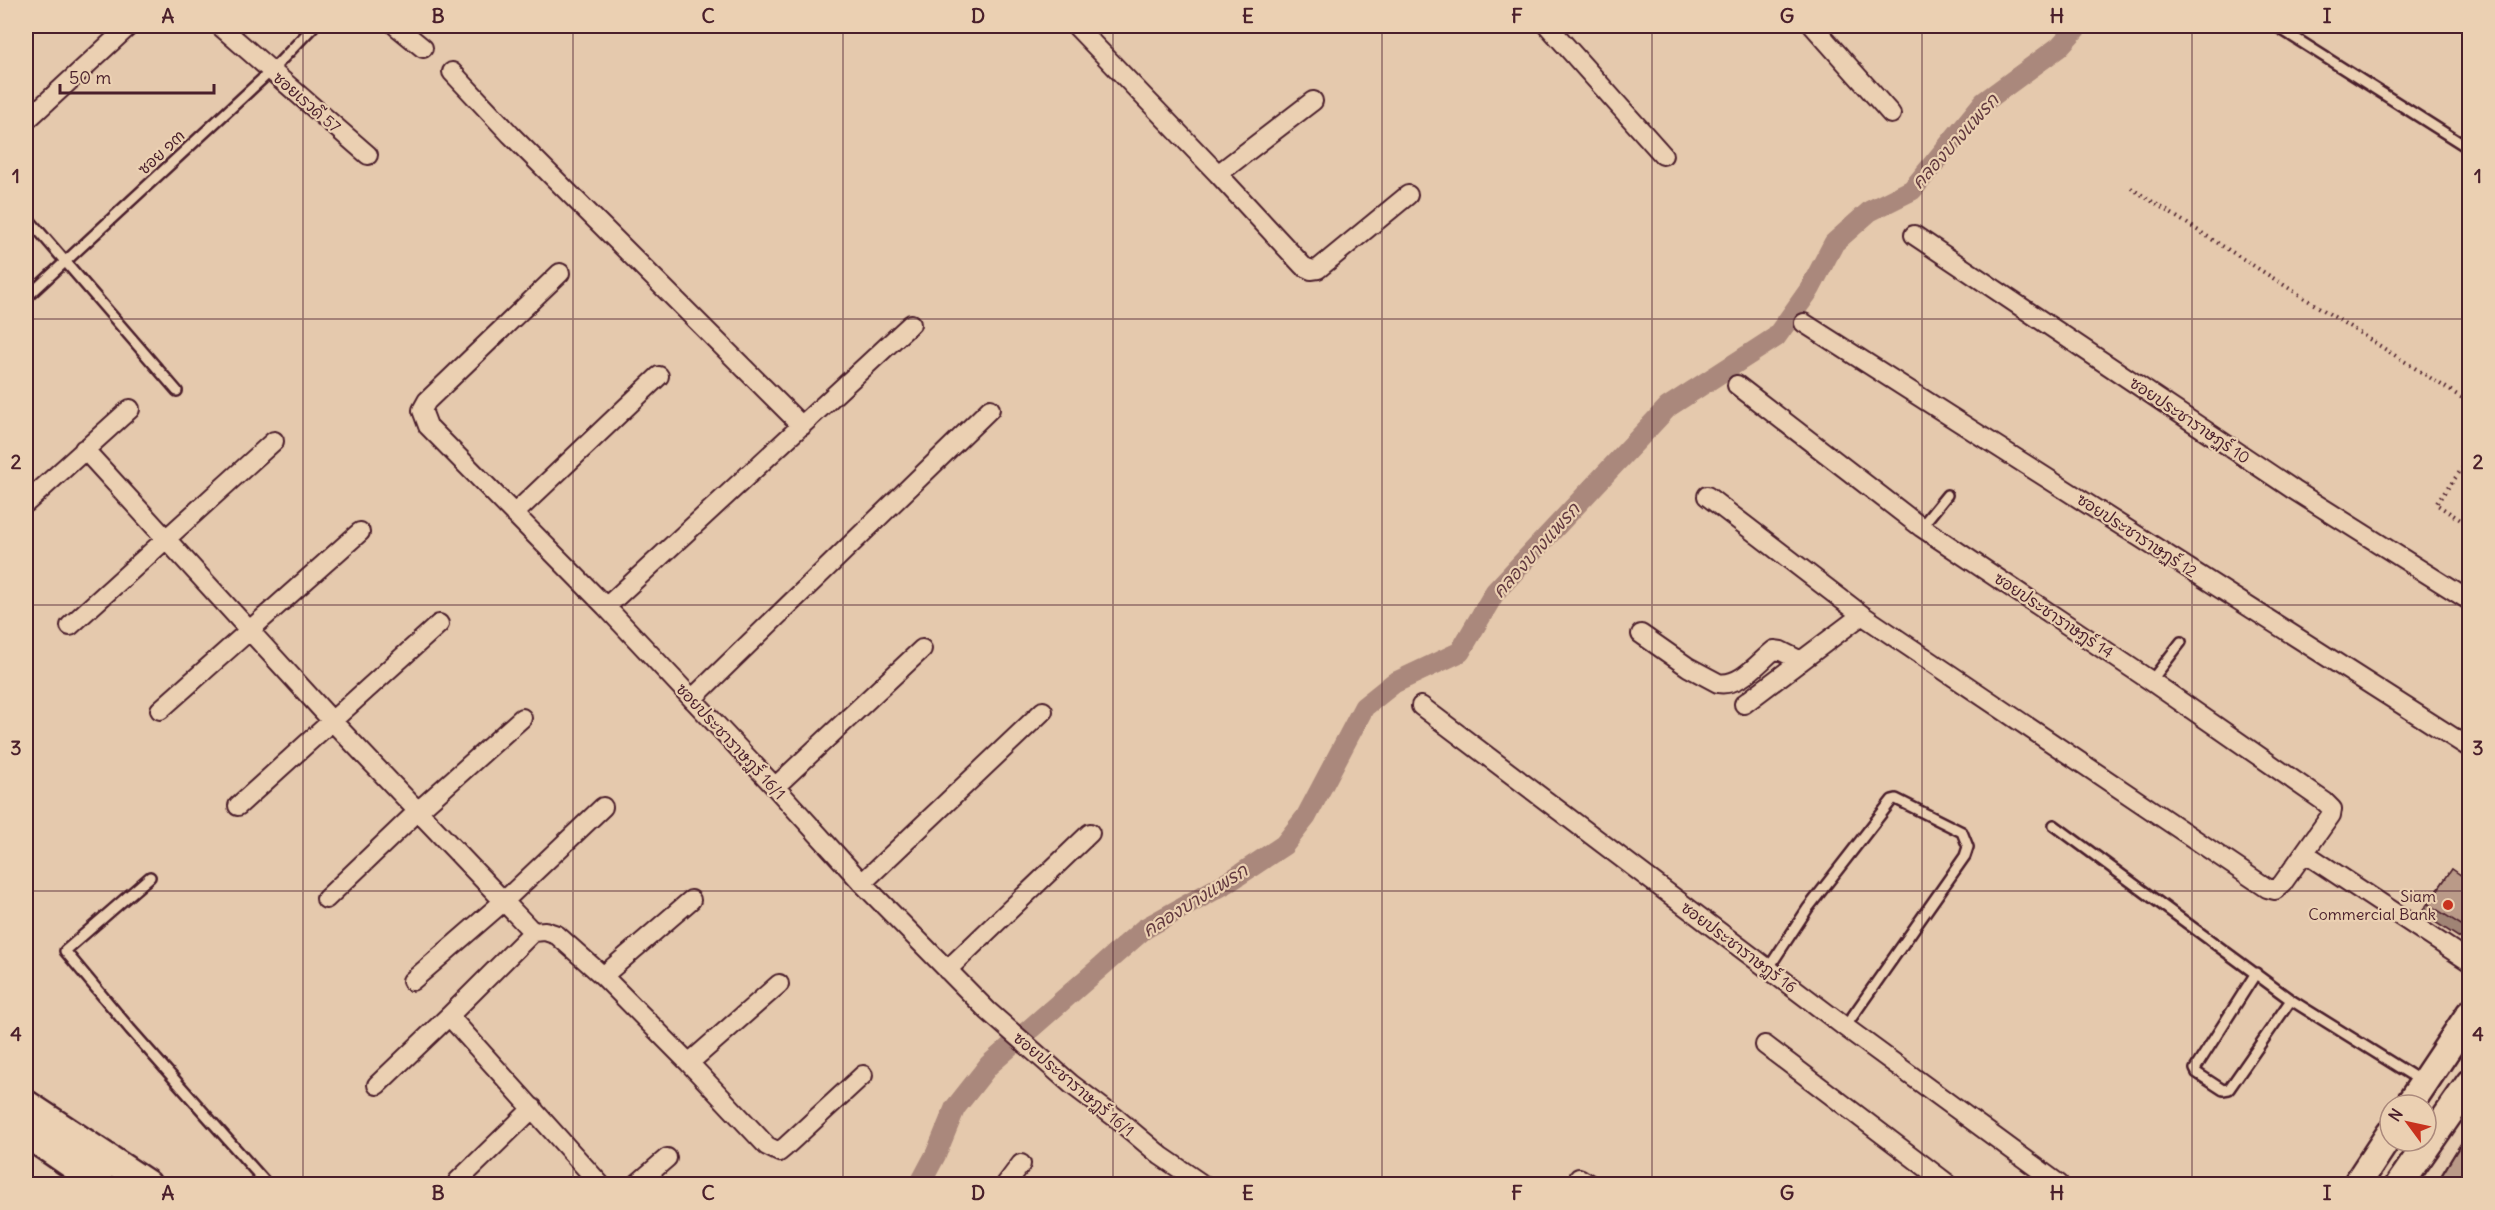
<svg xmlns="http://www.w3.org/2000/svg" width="2495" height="1210" viewBox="0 0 2495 1210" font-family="Delius,'Playpen Sans Thai',sans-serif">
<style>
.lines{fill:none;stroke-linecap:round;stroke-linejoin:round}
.canal{stroke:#aa887b;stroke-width:21}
.lane-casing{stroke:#4a1f2b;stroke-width:14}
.street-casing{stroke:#4a1f2b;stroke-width:22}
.secondary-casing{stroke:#4a1f2b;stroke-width:32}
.path{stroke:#4a1f2b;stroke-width:4;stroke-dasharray:1.5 4.5;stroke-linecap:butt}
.lane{stroke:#ebd0b2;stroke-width:9}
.street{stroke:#ebd0b2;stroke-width:18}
.secondary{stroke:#ebd0b2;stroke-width:27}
.wall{fill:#a08475;stroke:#4a1f2b;stroke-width:1.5}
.building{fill:#ba9a88;stroke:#4a1f2b;stroke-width:1.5}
.grid{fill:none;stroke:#4a1f2b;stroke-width:1.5;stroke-opacity:0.55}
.poi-dot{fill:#c8321e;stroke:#ebd0b2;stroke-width:2}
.labels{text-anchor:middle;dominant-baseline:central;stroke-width:4.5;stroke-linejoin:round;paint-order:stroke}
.street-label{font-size:16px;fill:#4a1f2b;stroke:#ebd0b2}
.poi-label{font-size:16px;fill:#4a1f2b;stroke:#ebd0b2;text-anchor:end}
.water-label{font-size:18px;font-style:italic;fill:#62393f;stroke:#ebd0b2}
.neatline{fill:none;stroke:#4a1f2b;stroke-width:2}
.grid-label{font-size:20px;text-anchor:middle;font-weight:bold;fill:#4a1f2b}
</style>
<rect width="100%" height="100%" fill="#e5c9ad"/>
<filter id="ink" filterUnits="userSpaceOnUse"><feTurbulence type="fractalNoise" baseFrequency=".0167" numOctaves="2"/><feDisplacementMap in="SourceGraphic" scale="12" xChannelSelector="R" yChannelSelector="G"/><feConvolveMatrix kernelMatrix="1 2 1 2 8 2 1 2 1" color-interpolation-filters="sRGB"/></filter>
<g filter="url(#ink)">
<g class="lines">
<path class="canal" d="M920,1184L936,1154L955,1108L989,1065L1144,929L1230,881L1284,845L1306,817L1364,707L1394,683L1460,652L1495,592L1668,407L1776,337L1810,289L1834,243L1870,211L1912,190L1984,102L2059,47L2078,26"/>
<g class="lane-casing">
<path id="lane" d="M2276,26L2470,149
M26,216L177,391
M26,298L272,70L314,26
M1921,527L1947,495
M2151,681L2181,642
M2054,825L2291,1000L2421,1081
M150,877L65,951L130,1029L267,1184
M1768,969L1808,908L1892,800L1896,799L1962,832L1968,847L1965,856L1845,1027
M2256,973L2195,1069L2197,1073L2223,1090L2229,1089L2291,1000"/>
</g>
<g class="street-casing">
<path id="street" d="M220,26L368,155
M396,26L423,48
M1076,26L1218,174L1313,101
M1548,26L1663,155
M1813,26L1891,114
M452,72L511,135L802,426
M26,121L129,26
M1218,174L1303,266L1311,270L1318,269L1408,195
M1914,235L2294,490L2470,601
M560,273L427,401L422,410L428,426L606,607L775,787L862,883L988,1011L1071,1084L1116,1118L1161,1156L1202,1184
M1804,323L2470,748
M84,449L333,722L533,932L545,931L557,935L603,976L689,1063L767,1146L779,1152L785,1147L863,1075
M1707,496L1862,615L2267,888L2275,890L2282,884L2331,815L2332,809L2325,802L2151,681L1921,527L1737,385
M26,503L130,409
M514,514L659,376
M606,607L911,324
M70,626L274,441
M1641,634L1688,667L1718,683C1740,687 1759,662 1774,650L1781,651L1801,661
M692,699L990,409
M1744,704L1862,615
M1421,706L1845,1027L2059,1184
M160,710L360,532
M775,787L922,649
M238,806L439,624
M2306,854L2470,962
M862,883L1043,711
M326,899L418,811L522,718
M533,932L449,1016L600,1184
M947,970L1090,833
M603,976L691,900
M412,981L503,902L603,807
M1765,1045L1948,1184
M689,1063L779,984
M377,1085L449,1016
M1579,1178L1589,1184
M458,1181L533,1108
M637,1184L667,1158
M1006,1184L1021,1164"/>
</g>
<g class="secondary-casing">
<path id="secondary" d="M26,1104L147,1184
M2409,1105L2470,1014
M26,1133L100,1184
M2357,1184L2390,1134
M2400,1184L2470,1083"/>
</g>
<path class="path" d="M2131,188L2470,403
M2470,458L2436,504L2470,526"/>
<use href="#lane" class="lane"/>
<use href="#street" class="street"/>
<use href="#secondary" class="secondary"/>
</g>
<path class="wall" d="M2452,869L2469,881V944L2421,913Z
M2469,1130V1185H2435Z"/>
<path class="building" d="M2452,869L2469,881V930L2428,904Z
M2469,1131V1185H2436Z"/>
</g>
<path class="grid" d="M303,26V1184M573,26V1184M843,26V1184M1113,26V1184M1382,26V1184M1652,26V1184M1922,26V1184M2192,26V1184M26,319H2470M26,605H2470M26,891H2470"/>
<circle class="poi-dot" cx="2448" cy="905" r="6"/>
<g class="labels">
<g class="street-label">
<text transform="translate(307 102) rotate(41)">ซอยเรวดี 57</text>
<text transform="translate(161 152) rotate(-43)">ซอย ๑๓</text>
<text transform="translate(2190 420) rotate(34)">ซอยประชาราษฏร์ 10</text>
<text transform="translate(2137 535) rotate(33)">ซอยประชาราษฏร์ 12</text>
<text transform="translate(2054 615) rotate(34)">ซอยประชาราษฏร์ 14</text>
<text transform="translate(731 741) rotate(47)">ซอยประชาราษฎร์ 16/1</text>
<text transform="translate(1739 947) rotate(37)">ซอยประชาราษฎร์ 16</text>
<text transform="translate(1074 1084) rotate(40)">ซอยประชาราษฎร์ 16/1</text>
</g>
<g class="poi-label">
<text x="2436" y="896">Siam<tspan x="2436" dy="18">Commercial Bank</tspan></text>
</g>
<g class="water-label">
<text transform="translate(1955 141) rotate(-48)">คลองบางแพรก</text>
<text transform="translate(1536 550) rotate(-48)">คลองบางแพรก</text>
<text transform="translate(1195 900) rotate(-32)">คลองบางแพรก</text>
</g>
</g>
<rect width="2495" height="1210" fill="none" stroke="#ebd0b2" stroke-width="66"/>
<g transform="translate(2408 1123) rotate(303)"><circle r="28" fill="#ebd0b2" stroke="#ab897c" stroke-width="1.5"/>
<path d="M0-4.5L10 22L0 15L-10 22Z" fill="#c8321e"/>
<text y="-9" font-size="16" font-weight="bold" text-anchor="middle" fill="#4a1f2b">N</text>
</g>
<path d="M60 84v9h154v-9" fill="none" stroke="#4a1f2b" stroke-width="3"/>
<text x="69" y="84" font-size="18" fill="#4a1f2b" stroke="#ebd0b2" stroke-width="4.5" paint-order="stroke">50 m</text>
<rect x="33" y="33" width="2429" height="1144" class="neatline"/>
<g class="grid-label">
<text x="168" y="23">A</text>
<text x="438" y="23">B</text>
<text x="708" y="23">C</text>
<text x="978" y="23">D</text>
<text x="1248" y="23">E</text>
<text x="1517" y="23">F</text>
<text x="1787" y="23">G</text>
<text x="2057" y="23">H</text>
<text x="2327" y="23">I</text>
<text x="16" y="183">1</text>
<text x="2478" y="183">1</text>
<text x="16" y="469">2</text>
<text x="2478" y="469">2</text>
<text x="16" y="755">3</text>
<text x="2478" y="755">3</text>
<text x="16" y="1041">4</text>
<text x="2478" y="1041">4</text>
<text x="168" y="1200">A</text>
<text x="438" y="1200">B</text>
<text x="708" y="1200">C</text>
<text x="978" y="1200">D</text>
<text x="1248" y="1200">E</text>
<text x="1517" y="1200">F</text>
<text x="1787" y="1200">G</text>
<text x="2057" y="1200">H</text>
<text x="2327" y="1200">I</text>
</g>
</svg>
